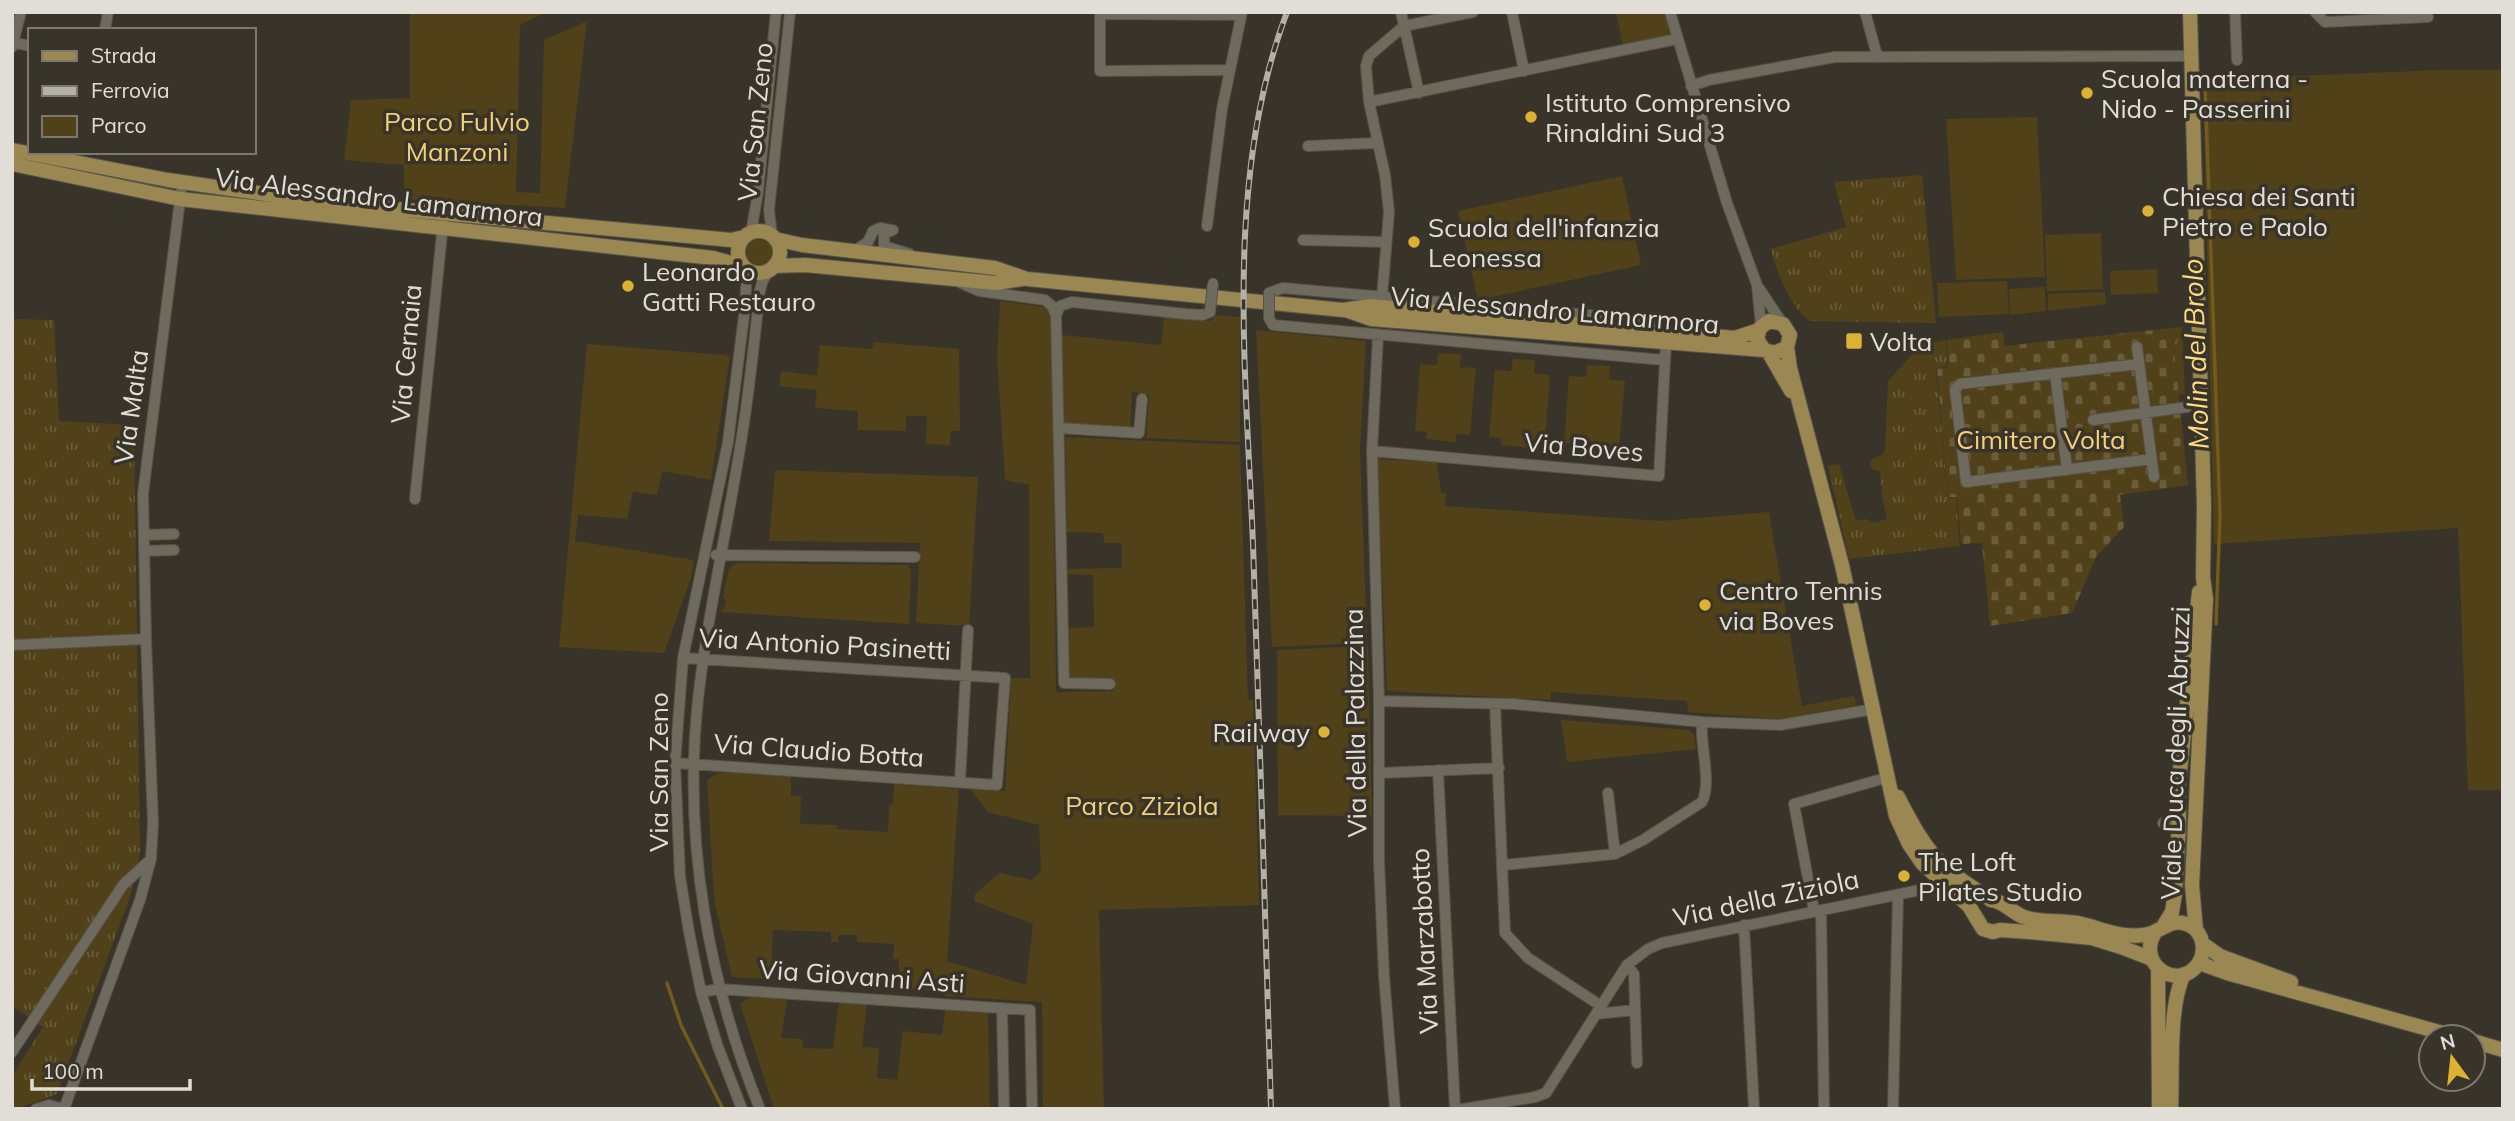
<svg xmlns="http://www.w3.org/2000/svg" width="2515" height="1121" viewBox="0 0 2515 1121" font-family="Mulish,sans-serif">
<style>
.grass{fill:url(#grass-tufts)}
.cemetery{fill:url(#cemetery-stones)}
.green{fill:#504119}
.lines{fill:none;stroke-linecap:round;stroke-linejoin:round}
.stream{stroke:#725b1c;stroke-width:3.5}
.minor-casing{stroke:#565249;stroke-width:12}
.major-casing{stroke:#565249;stroke-width:16}
.minor{stroke:#6f6a5e;stroke-width:10}
.major{stroke:#9b8751;stroke-width:14}
.rail-casing{stroke:#b3b0a8;stroke-width:6}
.rail{stroke:#393429;stroke-width:3.5;stroke-dasharray:10;stroke-linecap:butt}
.minor-bridge-casing{stroke:#565249;stroke-width:12;stroke-linecap:butt}
.minor-bridge{stroke:#6f6a5e;stroke-width:10}
.poi-dot{fill:#ddb133;stroke:#393429;stroke-width:2.5}
.labels{text-anchor:middle;dominant-baseline:central;stroke-width:7;stroke-linejoin:round;paint-order:stroke}
.poi-label{font-size:26px;fill:#e0ded7;stroke:#393429;text-anchor:start}
.park-label{font-size:26px;fill:#f4d179;stroke:#393429}
.street-label{font-size:26px;fill:#e0ded7;stroke:#393429}
.water-label{font-size:28px;font-style:italic;fill:#fedb83;stroke:#393429}
</style>
<defs>
<pattern id="grass-tufts" width="24" height="20" patternUnits="userSpaceOnUse" patternTransform="scale(1.75)"><rect width="24" height="20" fill="#504119"/><path d="M3 7l-1-3M5 7V3M7 7l1-3M15 17l-1-3M17 17v-4M19 17l1-3" fill="none" stroke="#695c3a"/></pattern>
<pattern id="cemetery-stones" width="16" height="16" patternUnits="userSpaceOnUse" patternTransform="scale(1.75)"><rect width="16" height="16" fill="#504119"/><path d="M2 7V4a2 2 0 0 1 4 0v3zM10 15v-3a2 2 0 0 1 4 0v3z" fill="#695c3a"/></pattern>
</defs>
<rect width="100%" height="100%" fill="#393429"/>
<path class="grass" d="M1922,175L1936,323L1809,321C1788,302 1778,276 1771,249L1846,227L1834,182Z
M12,319L54,320L59,421L134,425L140,852L130,897L57,1094L16,1109H12V1076L43,1027L12,1006Z
M2182,327L2185,394H2179L2172,328Z
M1930,335L1932,342L1946,340L1947,366L1936,369L1948,498L1956,497L1960,546L1849,559L1828,466L1839,464L1856,521L1866,519L1874,523L1887,519L1882,495L1880,471L1873,470L1870,464L1873,458L1882,455L1885,450L1888,381Z"/>
<path class="cemetery" d="M2172,328L2188,485L2120,495L2124,527L2096,557L2072,613L1990,626L1982,543L1961,544L1957,497H1948L1937,369L1948,367L1947,340L2003,332L2005,346Z"/>
<path class="green" d="M410,12H546L520,25L516,192L540,193L544,40L587,21L565,208L404,199V165L344,160L351,100L410,98Z
M1616,12H1664L1671,36L1623,47Z
M2440,70H2503V790H2468L2458,528L2214,544L2203,80Z
M2037,117L2045,277L1956,280L1946,119Z
M1622,176L1641,265L1478,300L1458,211Z
M2101,233L2103,289L2047,291L2045,235Z
M745 253a14 14 0 1 1 28 0a14 14 0 1 1-28 0Z
M2157,269L2158,293L2111,295L2110,271Z
M2007,281L2009,314L1939,317L1937,283Z
M2045,287L2046,311L2010,315L2009,289Z
M2105,292L2106,304L2048,311V294Z
M1000,301L1045,307L1052,317L1056,692L1113,691L1112,678L1072,679L1066,672V628L1094,627L1093,575L1061,574V569L1122,568V543H1104L1103,533L1067,532L1065,437L1240,445L1248,699L1253,700L1259,905L1099,910L1104,1109H1043L1042,1002L945,996L944,990L899,989V959H893L894,944L857,942V935H838V942H831V932L773,930L771,979L732,977L714,900L707,780L720,772L791,776V796H801L800,824L837,825V829L888,832L889,805L893,804L894,784L959,789L947,961L1026,985L1033,924L974,901L975,894L1000,873L1032,880L1041,870L1039,825L988,812L970,789L1005,791L1011,678H1030L1029,485L1005,480L997,358Z
M1216,315L1240,317V442L1146,438L1149,395L1132,392L1130,428L1063,424L1062,335L1161,345L1164,317L1210,321Z
M1256,330L1366,341L1360,449L1367,643L1272,647Z
M874,342L959,349L960,431H950V445L926,444L927,416H906V431L858,430V411L815,408L817,390L779,386L781,371L817,376L820,345L872,349Z
M587,344L725,355L730,357L711,480L662,471L657,495L633,492L627,519L578,515L575,541L694,560L691,578L664,653L559,647Z
M1438,353L1461,354L1460,367L1476,368L1470,435L1456,434V442L1426,439L1427,432L1415,431L1420,364L1437,365Z
M1513,359L1535,360L1534,373L1550,375L1545,441L1531,440L1530,448L1501,445V438L1489,437L1495,370L1511,371Z
M1587,365L1610,366L1609,379L1625,381L1619,447L1605,446V454L1575,451L1576,444L1564,443L1569,376L1586,377Z
M1377,459L1437,462L1441,493H1446L1445,506L1661,521L1769,512L1802,706L1854,696L1857,705L1779,719L1688,712L1687,701L1551,692V700L1387,691Z
M775,470L978,477L969,626L916,623L920,543L769,541Z
M737,563L908,565L911,570L909,624L720,612L724,608L726,602L723,596L729,569Z
M1368,646L1372,816L1278,815L1277,650Z
M1561,720L1689,730L1694,735L1696,749L1567,762Z
M751,997L787,1000L781,1038L802,1039L803,1048L833,1049L839,1002L867,1004L862,1047L879,1048L877,1078L897,1080L903,1031L942,1035L945,1010L988,1013L990,1109H774L740,1004Z"/>
<g class="lines">
<path class="stream" d="M2205,83L2220,515L2216,624
M667,983L681,1025L723,1109"/>
<g class="minor-casing">
<path id="minor" d="M1401,12L1419,93
M1512,12L1524,71
M1670,12L1727,203L1757,285L1761,326
M1865,12L1877,55
M2235,12L2237,60
M2315,12L2325,22L2428,17
M105,30L108,12
M12,42L30,46
M12,47L21,12
M1230,70L1100,71V14L1241,15
M1691,86L1709,80L1835,57L2192,56
M1369,102L1677,39
M1308,146L1377,143
M1207,226L1222,109L1242,12
M893,230L884,234V246L910,254
M751,233L758,192L776,12
M772,236L769,210L790,12
M1303,240L1386,242
M854,251L868,242L873,231L880,228L891,230
M961,283L979,291L1045,300L1052,306L1056,315
M1759,288L1783,324
M1269,293L1283,288L1667,322V331
M1382,298L1389,212L1385,175L1369,102L1366,66L1369,56L1404,26L1473,12
M1269,318L1273,325L1664,360
M1378,336L1372,451L1379,701V861L1384,976L1395,1109
M2137,347L2154,477
M2139,364L1960,384L1955,390L1966,482L2152,459
M2055,373L2067,470
M2093,420L2187,407
M1058,428L1139,433L1142,399
M1372,451L1659,476L1666,342
M415,499L444,214
M144,535L174,534
M144,551L174,550
M716,555L915,557
M12,645L146,639
M1110,684L1064,683L1056,315L1060,306L1072,302L1186,314L1203,315L1210,312
M1379,701L1514,704L1702,722L1780,725L1874,709
M1495,704L1505,933L1528,958L1595,1002
M675,763L997,785L1005,678L683,658
M1438,770L1455,1109
M1380,773L1499,768
M960,782L968,630
M1608,793L1615,854
M2163,823L2179,822
M1503,865L1615,854L1643,840L1702,802C1712,782 1700,747 1702,722
M1821,910L1824,1109
M1814,911L1794,804L1889,777
M1744,925L1754,1109
M1627,965L1634,974L1637,1063
M701,992L719,989L1030,1010L1032,1109
M1002,1009L1004,1109
M1596,1014L1635,1010
M12,1052L123,885L151,859
M36,1109L49,1105L64,1109
M64,1109L140,900L151,859L153,823L146,639L143,494L181,192
M742,1109L718,1047L701,992L689,932L680,876L675,763L683,658L728,442L745,308L747,269
M760,1109C709,984 684,844 697,709C706,622 726,535 740,448C749,396 754,343 760,290L763,280L770,270
M1463,1109L1535,1097L1546,1093L1627,965L1648,949L1662,943L1920,890L1952,891
M1893,1109L1898,895"/>
</g>
<g class="major-casing">
<path id="major" d="M2190,12L2204,506L2203,577L2206,599L2192,885L2196,930
M12,150L168,180L320,202L731,240L744,237
M12,164L180,199L713,258L742,266
M738 252a21 21 0 1 1 42 0a21 21 0 1 1-42 0Z
M775,239L802,245L995,268L1027,279L1343,310L1370,306L1735,338L1759,330
M774,266L805,265L996,283L1022,279
M1348,311L1371,319L1764,350
M1787,347L1775,353L1764,350L1757,339L1760,328L1769,321L1783,324L1790,335L1787,347L1790,368L1842,565L1896,816L1909,844L1922,863L1969,906L1983,929L1993,932L2000,930L2029,932L2092,938L2121,947L2152,959
M1769,353L1791,391
M1898,797C1911,822 1924,848 1945,867C1959,880 1976,889 1991,900C2004,901 2012,913 2024,917C2040,923 2060,920 2077,923C2093,926 2108,933 2124,935C2133,936 2148,936 2156,931C2168,925 2177,918 2191,926C2204,934 2206,952 2198,964C2178,993 2134,963 2156,931
M2164,925L2172,912L2175,894L2179,822L2178,789L2199,592
M2203,944L2220,956L2291,982
M2199,963L2227,973L2457,1037
M2158,968L2159,1109
M2473,1041L2503,1050
M2171,1109C2173,1071 2168,1007 2184,974"/>
</g>
<use href="#minor" class="minor"/>
<use href="#major" class="major"/>
<g class="rail-casing">
<path id="rail" d="M1271,1109C1266,921 1259,732 1253,544C1246,370 1224,178 1287,12"/>
</g>
<use href="#rail" class="rail"/>
<g class="minor-bridge-casing">
<path id="minor-bridge" d="M1269,293V318
M1210,312L1213,283"/>
</g>
<use href="#minor-bridge" class="minor-bridge"/>
</g>
<g class="poi-dot">
<circle cx="2087" cy="93" r="7"/>
<circle cx="1531" cy="117" r="7"/>
<circle cx="2148" cy="211" r="7"/>
<circle cx="1414" cy="242" r="7"/>
<circle cx="628" cy="286" r="7"/>
<rect x="1845" y="332" width="18" height="18" rx="3.5"/>
<circle cx="1705" cy="605" r="7"/>
<circle cx="1324" cy="732" r="7"/>
<circle cx="1904" cy="876" r="7"/>
</g>
<g class="labels">
<g class="poi-label">
<text x="2101" y="78">Scuola materna -<tspan x="2101" dy="30">Nido - Passerini</tspan></text>
<text x="1545" y="102">Istituto Comprensivo<tspan x="1545" dy="30">Rinaldini Sud 3</tspan></text>
<text x="2162" y="196">Chiesa dei Santi<tspan x="2162" dy="30">Pietro e Paolo</tspan></text>
<text x="1428" y="227">Scuola dell'infanzia<tspan x="1428" dy="30">Leonessa</tspan></text>
<text x="642" y="271">Leonardo<tspan x="642" dy="30">Gatti Restauro</tspan></text>
<text x="1870" y="341">Volta</text>
<text x="1719" y="590">Centro Tennis<tspan x="1719" dy="30">via Boves</tspan></text>
<text x="1310" y="732" text-anchor="end">Railway</text>
<text x="1918" y="861">The Loft<tspan x="1918" dy="30">Pilates Studio</tspan></text>
</g>
<g class="park-label">
<text x="457" y="121">Parco Fulvio<tspan x="457" dy="30">Manzoni</tspan></text>
<text x="2041" y="439">Cimitero Volta</text>
<text x="1142" y="805">Parco Ziziola</text>
</g>
<g class="street-label">
<text transform="translate(755 122) rotate(-84)">Via San Zeno</text>
<text transform="translate(379 197) rotate(7)">Via Alessandro Lamarmora</text>
<text transform="translate(1555 310) rotate(5)">Via Alessandro Lamarmora</text>
<text transform="translate(406 354) rotate(-85)">Via Cernaia</text>
<text transform="translate(131 407) rotate(-82)">Via Malta</text>
<text transform="translate(1584 447) rotate(5)">Via Boves</text>
<text transform="translate(825 644) rotate(3)">Via Antonio Pasinetti</text>
<text transform="translate(1355 723) rotate(-91)">Via della Palazzina</text>
<text transform="translate(819 750) rotate(4)">Via Claudio Botta</text>
<text transform="translate(2175 753) rotate(-88)">Viale Duca degli Abruzzi</text>
<text transform="translate(658 772) rotate(-90)">Via San Zeno</text>
<text transform="translate(1766 898) rotate(-12)">Via della Ziziola</text>
<text transform="translate(1424 941) rotate(-93)">Via Marzabotto</text>
<text transform="translate(862 976) rotate(4)">Via Giovanni Asti</text>
</g>
<g class="water-label">
<text transform="translate(2195 354) rotate(-92)">Molin del Brolo</text>
</g>
</g>
<rect width="2515" height="1121" fill="none" stroke="#e0ded7" stroke-width="28"/>
<rect x="28" y="28" width="228" height="126" fill="#393429" stroke="#7c786f" stroke-width="2"/>
<rect x="42" y="51" width="35" height="10" fill="#9b8751" stroke="#7c786f" stroke-width="2"/>
<text x="91" y="63" font-size="21" fill="#e0ded7">Strada</text>
<rect x="42" y="86" width="35" height="10" fill="#b3b0a8" stroke="#7c786f" stroke-width="2"/>
<text x="91" y="98" font-size="21" fill="#e0ded7">Ferrovia</text>
<rect x="42" y="116" width="35" height="21" fill="#504119" stroke="#7c786f" stroke-width="2"/>
<text x="91" y="133" font-size="21" fill="#e0ded7">Parco</text>
<g transform="translate(2452 1058) rotate(345)"><circle r="33" fill="#393429" stroke="#7c786f" stroke-width="2"/>
<path d="M0-5L12 26L0 18L-12 26Z" fill="#ddb133"/>
<text y="-10" font-size="19" font-weight="bold" text-anchor="middle" fill="#e0ded7">N</text>
</g>
<path d="M32 1079v10h158v-10" fill="none" stroke="#e0ded7" stroke-width="3.5"/>
<text x="42" y="1079" font-size="21" fill="#e0ded7" stroke="#393429" stroke-width="5" paint-order="stroke">100 m</text>
</svg>
